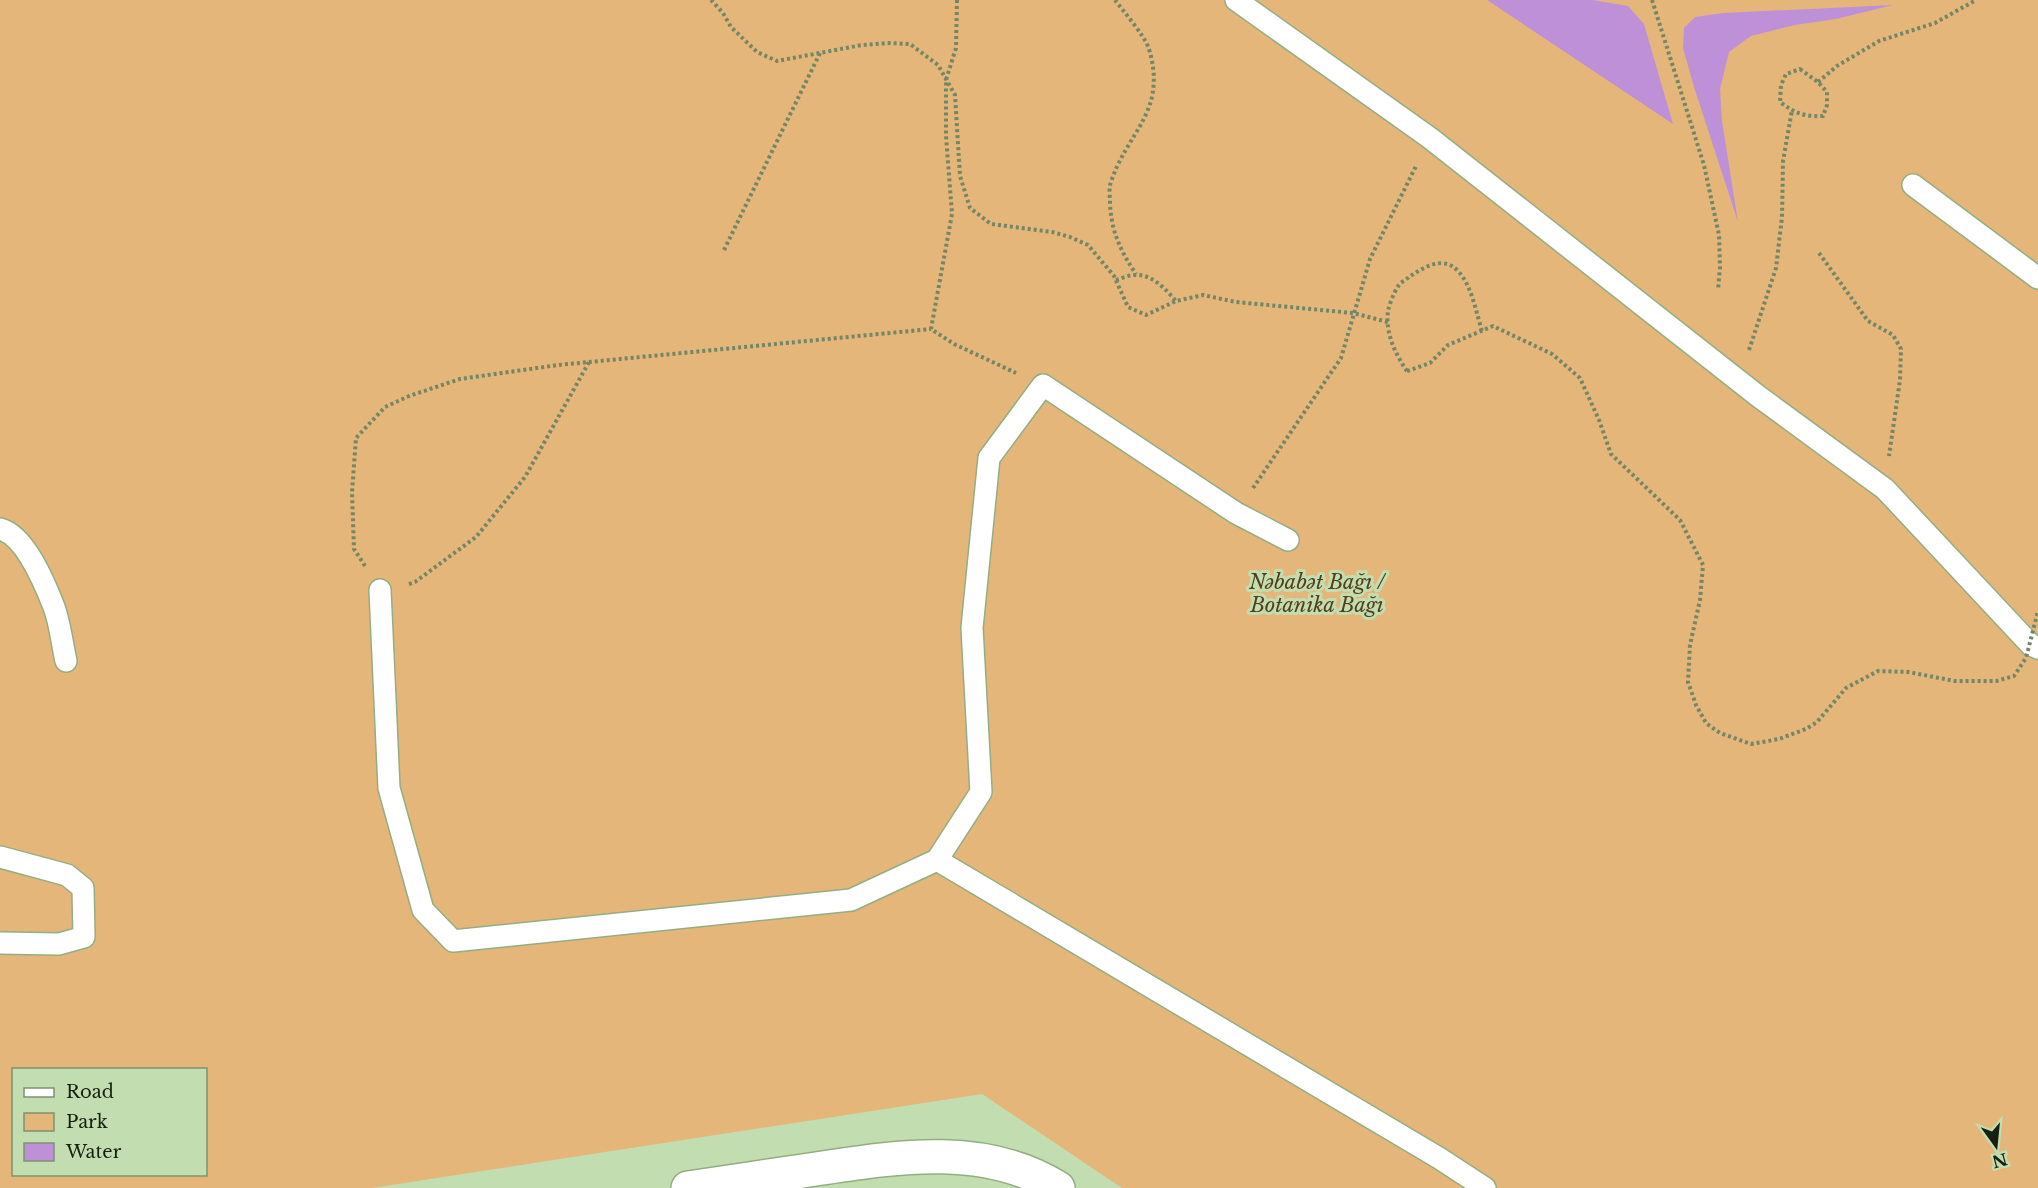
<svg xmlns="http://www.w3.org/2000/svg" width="2038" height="1188" viewBox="0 0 2038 1188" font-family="'Libre Baskerville',serif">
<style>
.green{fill:#e5b67a;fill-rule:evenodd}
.water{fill:#be90d8}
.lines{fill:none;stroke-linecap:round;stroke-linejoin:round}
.lane-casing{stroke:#94ae83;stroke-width:24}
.secondary-casing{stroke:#94ae83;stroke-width:36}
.path{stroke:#738666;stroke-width:4;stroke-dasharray:3 3;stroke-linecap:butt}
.lane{stroke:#fff;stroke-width:21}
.secondary{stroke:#fff;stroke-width:33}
.path-bridge{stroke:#738666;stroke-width:4;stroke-dasharray:3 3;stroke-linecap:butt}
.labels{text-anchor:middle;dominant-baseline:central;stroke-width:6;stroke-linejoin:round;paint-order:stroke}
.park-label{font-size:20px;font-style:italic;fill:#553e1e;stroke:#c2ddb0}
</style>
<rect width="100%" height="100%" fill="#c2ddb0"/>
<path class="green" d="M0,0H2038V1188H1122L982,1094L372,1188H0ZM14,1070H206V1174H14Z"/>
<path class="water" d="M1487,0H1593L1628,6L1644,24L1673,124Z
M1893,5L1836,19L1795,25L1751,36L1729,52L1720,89L1722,121L1738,222L1694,87L1683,48L1684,28L1695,17L1723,13Z"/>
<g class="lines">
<g class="lane-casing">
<path id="lane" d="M1236,0L1430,138L1758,396L1885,489L2031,645L2038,648
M1913,185L2038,278
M0,529C25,535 45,584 54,607C60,623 62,643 66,661
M380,590L389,788L423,910L453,941L851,900L937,860L981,792L972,628L989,458L1043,385L1236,513L1288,540
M0,857L67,875L83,888L84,937L59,944L0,943
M937,860L1439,1158L1485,1188"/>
</g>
<g class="secondary-casing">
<path id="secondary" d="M688,1188C731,1182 773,1175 816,1169C896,1157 985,1142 1058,1188"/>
</g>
<path class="path" d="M957,0L956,48L946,80V136L952,214L931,329L954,344L1016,373
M1115,0C1124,12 1145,36 1149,49C1168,113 1126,132 1110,185C1109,190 1110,197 1110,203C1111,231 1121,252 1136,274
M1652,0L1704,165L1719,235L1720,267L1718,290
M1800,69L1818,82L1827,92V105L1823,116C1804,117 1795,113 1780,102L1781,85L1786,74Z
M1818,82L1837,66L1879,41L1935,23L1976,0
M724,250L820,53
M1819,253L1868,321L1893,335L1901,349L1900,380L1889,456
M1116,280C1122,278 1129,275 1135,275C1153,274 1166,290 1176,301
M1749,350L1776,268L1782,217L1783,161L1792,110
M1407,371C1395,354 1385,332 1388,311C1390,303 1394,292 1399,285C1401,282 1406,280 1409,277C1424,267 1443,255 1458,271C1472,286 1476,312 1482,331
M1253,488L1341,358L1370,259L1416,166
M365,566L354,549L352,492L356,438L385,407L409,396L460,379L558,365L931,329
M409,584L415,582L476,537L525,477L589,362"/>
<use href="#lane" class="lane"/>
<use href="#secondary" class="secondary"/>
<path class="path-bridge" d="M711,0L723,13L731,27L757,52L777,61L862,45L890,43L910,44L938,65L955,95L960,176L970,208L991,224L1052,232L1070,237L1088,245L1114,276L1128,307L1146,315L1176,301L1203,295L1236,302L1353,313L1388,322
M1407,371L1430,363L1448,345L1493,326L1552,354L1580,378L1599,420L1611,454L1680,520L1703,565L1700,600L1690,645L1688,682L1696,705L1706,723L1720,733L1751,744L1779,739L1806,729L1817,722L1846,688L1878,671L1908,672L1955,681H1996L2014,676L2026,658L2038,611"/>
</g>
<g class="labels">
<g class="park-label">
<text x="1317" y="582">Nəbabət Bağı /<tspan x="1317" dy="23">Botanika Bağı</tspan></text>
</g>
</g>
<rect x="12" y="1068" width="195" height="108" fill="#c2ddb0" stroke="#7e9170" stroke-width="1.5"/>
<rect x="24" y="1088" width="30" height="9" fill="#ffffff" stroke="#7e9170" stroke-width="1.5"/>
<text x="66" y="1098" font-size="18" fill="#172010">Road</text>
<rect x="24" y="1113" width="30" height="18" fill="#e5b67a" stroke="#7e9170" stroke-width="1.5"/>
<text x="66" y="1128" font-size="18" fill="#172010">Park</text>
<rect x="24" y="1143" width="30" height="18" fill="#be90d8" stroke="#7e9170" stroke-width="1.5"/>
<text x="66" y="1158" font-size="18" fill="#172010">Water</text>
<g transform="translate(1996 1146) rotate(165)" stroke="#c2ddb0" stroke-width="4.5" paint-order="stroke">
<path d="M0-4.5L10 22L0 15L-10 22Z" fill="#172010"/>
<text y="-9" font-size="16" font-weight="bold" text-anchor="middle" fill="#172010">N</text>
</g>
</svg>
